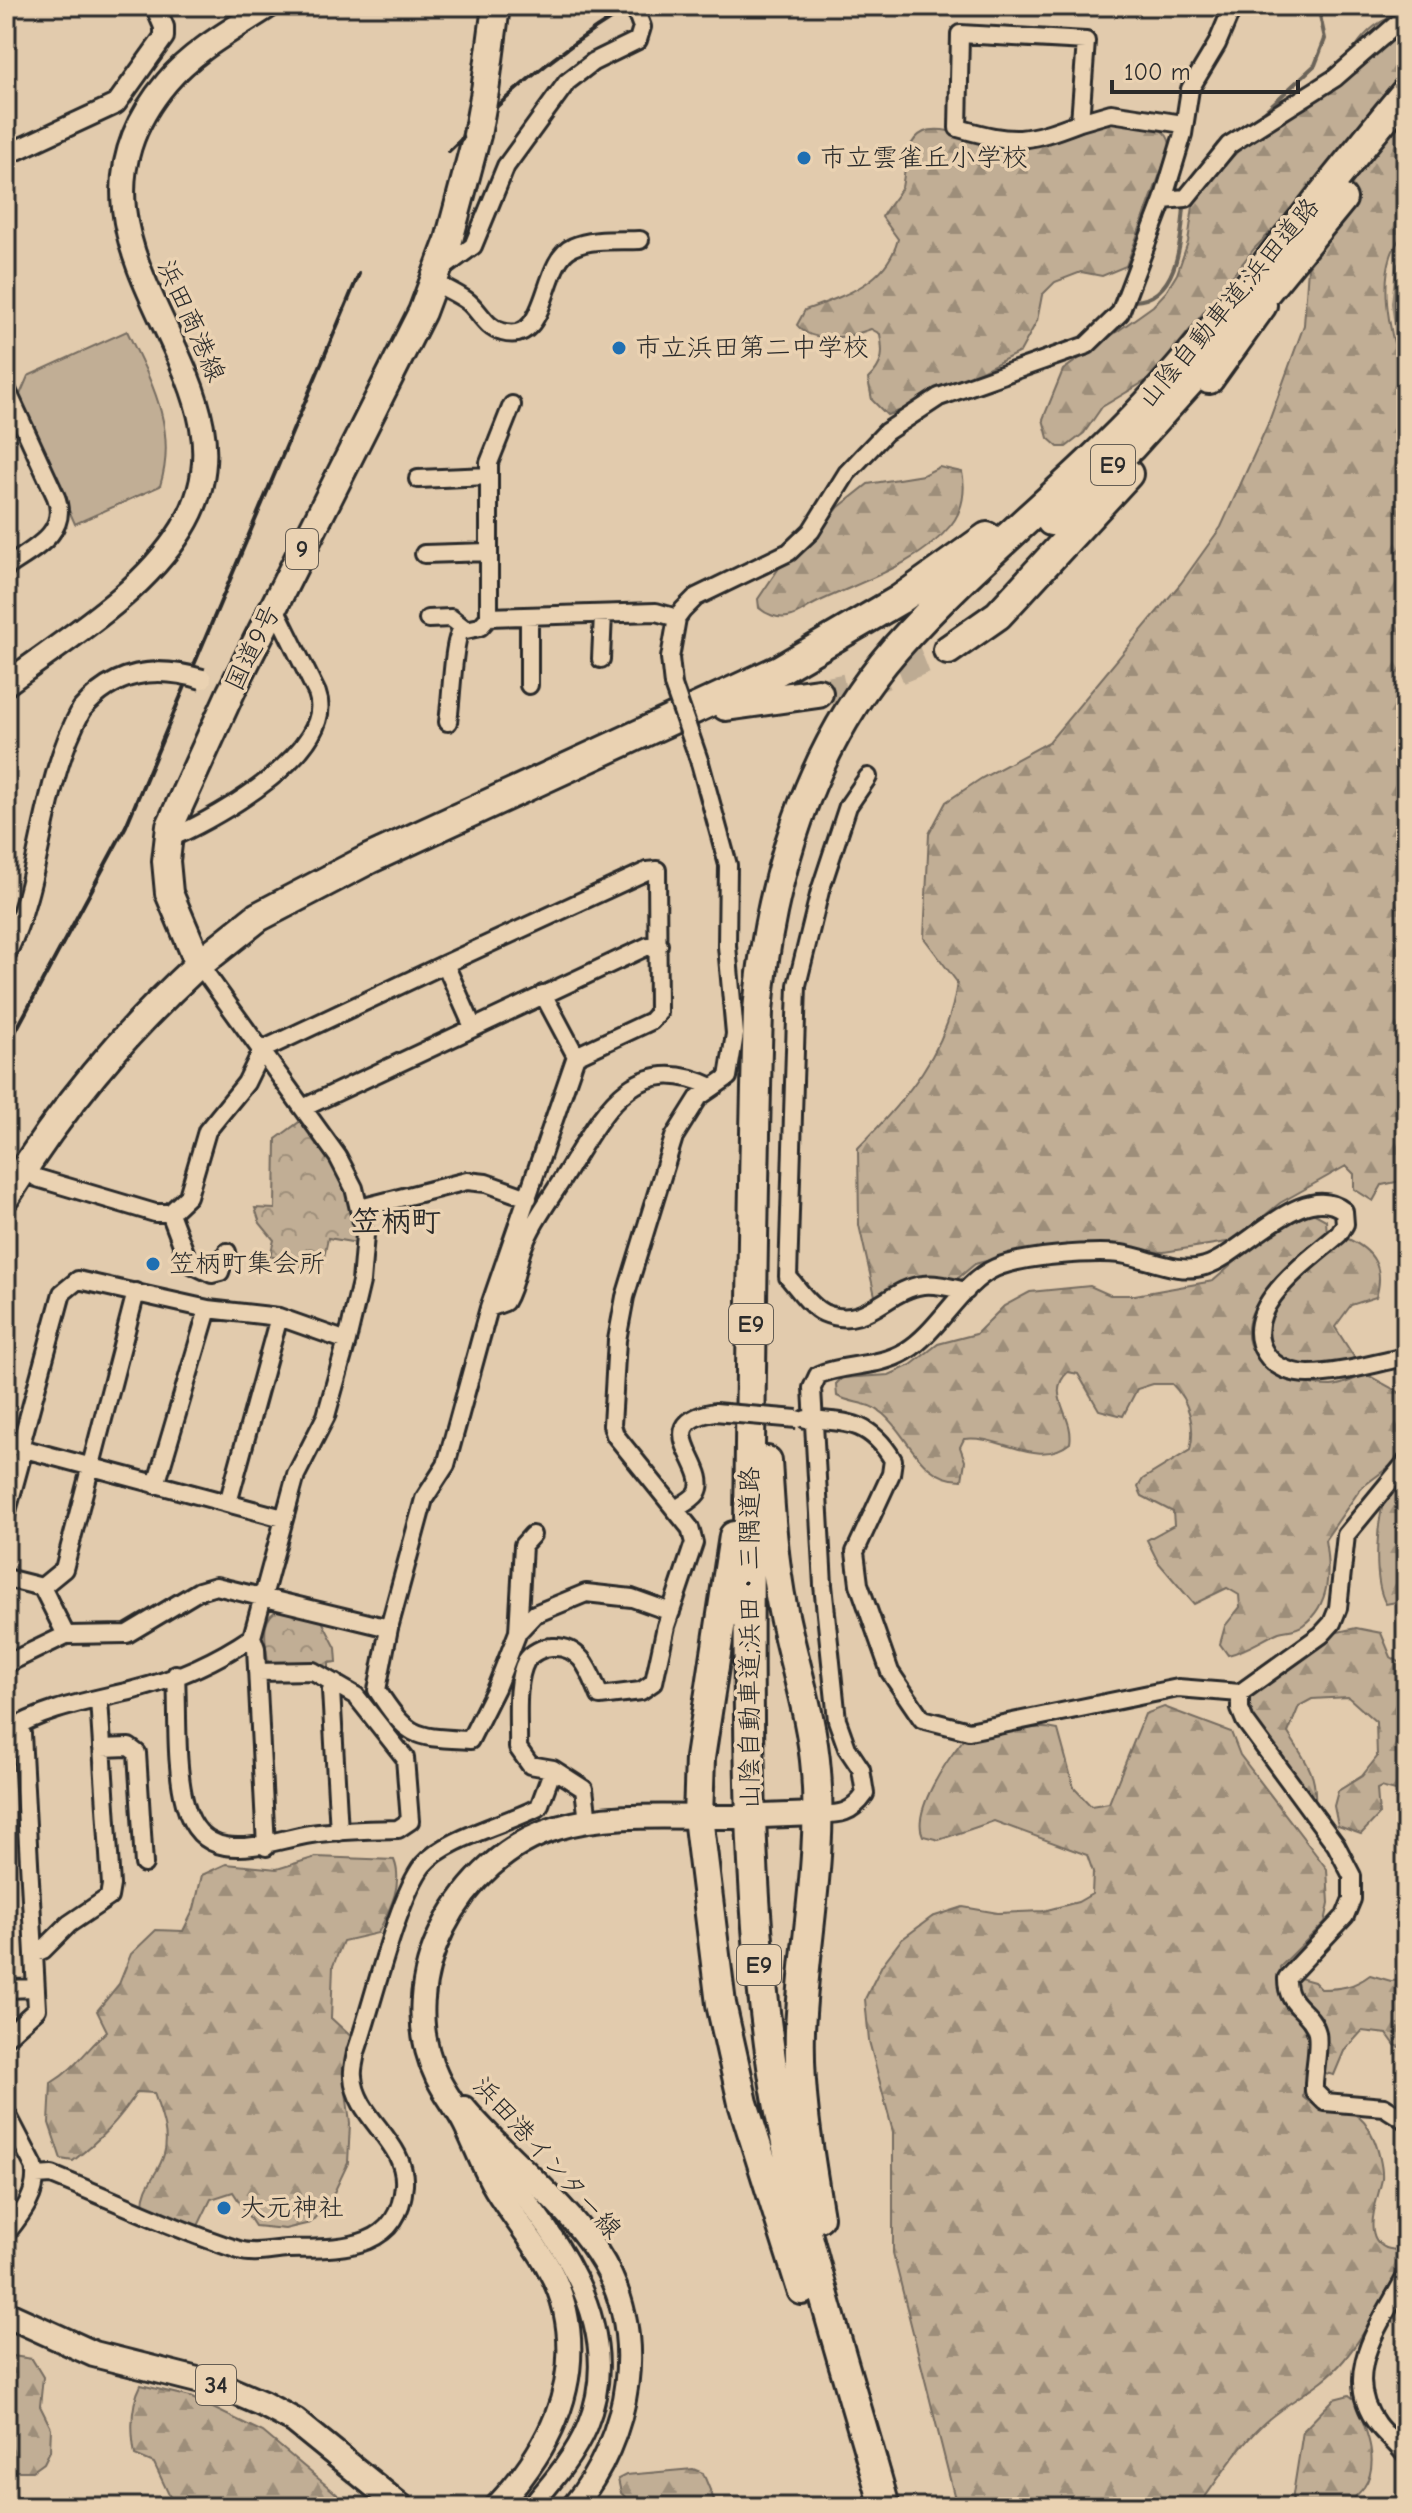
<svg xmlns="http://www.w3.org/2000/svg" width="1412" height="2513" viewBox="0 0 1412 2513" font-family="'Comic Neue','Klee One',sans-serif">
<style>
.forest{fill:url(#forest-firs);stroke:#766c60;stroke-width:2}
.park{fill:url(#park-crowns);stroke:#766c60;stroke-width:2}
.pitch{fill:#c1ae95;stroke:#766c60;stroke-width:2}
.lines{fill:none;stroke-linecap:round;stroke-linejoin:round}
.stream{stroke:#6b6359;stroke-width:4}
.river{stroke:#958877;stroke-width:22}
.motorway-tunnel{stroke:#bdab93;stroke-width:28;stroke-dasharray:28 14;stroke-linecap:butt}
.minor-casing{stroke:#2b2b2b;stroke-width:22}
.tertiary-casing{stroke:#2b2b2b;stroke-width:24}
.secondary-casing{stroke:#2b2b2b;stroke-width:28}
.primary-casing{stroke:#2b2b2b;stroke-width:30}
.trunk-casing{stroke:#2b2b2b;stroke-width:32}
.motorway-casing{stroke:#2b2b2b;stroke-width:34}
.minor{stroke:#ead2b2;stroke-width:16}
.tertiary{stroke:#ead2b2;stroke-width:18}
.secondary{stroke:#ead2b2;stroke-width:22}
.primary{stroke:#ead2b2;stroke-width:24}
.trunk{stroke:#ead2b2;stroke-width:26}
.motorway{stroke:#ead2b2;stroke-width:28}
.rail{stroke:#2b2b2b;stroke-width:4}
.minor-bridge-casing{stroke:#2b2b2b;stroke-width:22;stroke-linecap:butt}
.tertiary-bridge-casing{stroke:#2b2b2b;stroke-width:24;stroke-linecap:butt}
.trunk-bridge-casing{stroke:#2b2b2b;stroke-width:32;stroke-linecap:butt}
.minor-bridge{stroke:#ead2b2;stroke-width:16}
.tertiary-bridge{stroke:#ead2b2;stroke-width:18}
.trunk-bridge{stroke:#ead2b2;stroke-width:26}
.poi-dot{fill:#1f6fb2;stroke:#ead2b2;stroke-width:3}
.labels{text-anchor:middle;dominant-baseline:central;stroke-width:7;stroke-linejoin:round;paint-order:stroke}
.shield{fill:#ead2b2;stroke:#645d54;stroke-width:2}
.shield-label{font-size:24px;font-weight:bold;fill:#2b2b2b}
.poi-label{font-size:26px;fill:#2b2b2b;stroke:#ead2b2;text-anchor:start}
.street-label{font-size:26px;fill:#2b2b2b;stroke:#ead2b2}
.quarter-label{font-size:30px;font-weight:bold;fill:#2b2b2b;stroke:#ead2b2}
</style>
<defs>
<pattern id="forest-firs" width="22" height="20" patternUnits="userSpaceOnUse" patternTransform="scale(2)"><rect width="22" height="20" fill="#c1ae95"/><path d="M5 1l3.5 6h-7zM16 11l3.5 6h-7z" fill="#9d8e7a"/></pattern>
<pattern id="park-crowns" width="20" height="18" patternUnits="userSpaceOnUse" patternTransform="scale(2)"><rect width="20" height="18" fill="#c1ae95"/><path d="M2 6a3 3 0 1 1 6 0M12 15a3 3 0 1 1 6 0" fill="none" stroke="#9d8e7a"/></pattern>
</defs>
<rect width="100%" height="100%" fill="#e2cbad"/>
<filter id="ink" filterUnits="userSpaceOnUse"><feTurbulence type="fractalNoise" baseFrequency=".0125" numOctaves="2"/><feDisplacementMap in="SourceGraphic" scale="16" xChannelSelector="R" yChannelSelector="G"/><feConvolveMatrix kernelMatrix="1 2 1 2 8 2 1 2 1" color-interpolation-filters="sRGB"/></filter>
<g filter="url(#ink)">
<path class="forest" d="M1406,13V228C1401,237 1394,246 1391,256C1379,293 1393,347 1406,382V1180L1382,1185L1373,1201L1354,1189V1174L1346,1166L1280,1203L1233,1241L1164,1252L1067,1249L1013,1254L975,1264L957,1279L895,1289L885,1298L875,1296L859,1225L858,1148C905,1100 949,1050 957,982L924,938L929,834L946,802L982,778L1049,742L1181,583L1221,527L1268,424L1304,325L1308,267L1338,228L1349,204V182L1317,184L1254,249L1152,377L1102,407L1084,433L1066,447H1058L1048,438L1043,419L1063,370L1153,306L1166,292L1177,274L1188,242L1193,206L1205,185L1242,147L1279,120L1328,93L1345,78C1348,46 1374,18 1406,13Z
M1114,120C1133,123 1170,122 1170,147L1126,266L1102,276L1081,272L1055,282L1042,295L1037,321L1020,352L905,409L887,415L872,400L868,379C883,365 884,354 880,334L871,329C850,337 813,345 797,325L805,310C844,296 887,283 898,239L882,217C886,208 900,193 902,187C906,170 904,141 924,132C947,123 979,144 1002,147C1043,151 1076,132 1114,120Z
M939,467L962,472C966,490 963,510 951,525C919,565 859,582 816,603C807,607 797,616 788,617C777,619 766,614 759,608L758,599L779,568L820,531L839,507L868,484L923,475Z
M1313,1213L1326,1220L1327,1235C1305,1255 1255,1292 1249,1322C1239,1366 1298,1386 1331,1386C1342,1386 1356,1378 1366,1374L1406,1396V1454L1361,1488L1325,1540C1330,1571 1331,1604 1303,1625C1297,1630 1287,1630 1279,1632C1261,1640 1248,1650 1228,1655L1220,1644L1225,1626L1240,1607L1239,1595L1227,1588L1194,1604L1158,1562L1147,1540L1174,1525L1173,1512L1142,1496L1138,1487L1143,1479L1190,1450C1196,1426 1189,1401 1172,1384H1153L1137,1389L1123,1416L1099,1410L1078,1374L1068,1372C1044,1394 1075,1416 1070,1443C1038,1469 1000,1434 964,1439L960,1447L965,1461L962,1480C920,1480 909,1436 883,1414C870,1402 853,1404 837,1396L836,1384L842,1378L889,1375L911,1365L938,1344L976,1334L1004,1306L1030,1292L1090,1286L1110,1295H1135L1213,1281L1260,1240L1295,1217Z
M1346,1238C1374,1250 1385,1268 1376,1297L1351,1305L1335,1327L1354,1357L1351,1363L1298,1370L1273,1357L1264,1330L1279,1296Z
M1406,1468V1583L1396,1602L1386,1604C1372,1581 1376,1511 1389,1487C1393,1480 1401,1474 1406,1468Z
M1356,1628L1381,1633L1391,1657L1399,1662L1406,1660V1794L1381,1787L1377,1789L1379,1815L1361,1834L1338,1826L1334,1806L1338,1791L1362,1776L1377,1757L1376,1722L1348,1697L1312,1699L1299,1706L1288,1733C1304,1759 1317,1772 1315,1803L1258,1732L1249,1701L1256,1684L1329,1634Z
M1164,1707L1231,1732L1240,1755L1327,1869L1329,1903L1325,1922L1280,1967L1279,1994L1287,2007L1299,2011L1312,2027L1303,2097C1322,2116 1355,2095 1373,2137C1378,2148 1383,2168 1382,2179C1379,2197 1360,2237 1386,2248C1391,2250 1397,2249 1403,2252L1404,2260C1386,2293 1368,2331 1344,2360C1322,2387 1288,2400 1262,2425C1237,2449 1218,2479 1198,2507H957L893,2253V2132L869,2041L865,1999L882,1965L901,1940L932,1917L963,1907L998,1913L1043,1911L1078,1902L1092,1894L1093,1872L1087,1855L994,1821L939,1840L923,1836C911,1812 947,1760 963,1740C995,1737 1026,1722 1058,1730L1074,1788L1091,1806L1109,1803L1145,1714Z
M316,1857L394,1860C404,1884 389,1911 378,1933L343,1941L333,1966L331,2018L356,2041L345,2084L350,2123L348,2163L330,2201L310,2223L285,2229L255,2226L233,2192L211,2199L197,2228L143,2206C143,2184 159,2174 164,2154C170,2134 160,2112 154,2093L137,2092C119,2121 99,2140 73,2161L61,2159L49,2123L51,2083C75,2069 87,2049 107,2031L97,2011L119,1984L131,1954L156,1930L183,1931L194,1909L202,1875L226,1864L277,1869Z
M1370,1975L1391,1981L1406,1980V2050L1395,2045L1387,2034L1362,2031L1344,2051L1334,2075L1321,2072L1320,2017L1305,2008L1294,1982L1300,1978L1314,1982L1321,1989C1341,1989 1354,1987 1370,1975Z
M6,2355L32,2359L43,2377L40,2406L51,2428L50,2451L44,2463L33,2471H6Z
M141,2385L190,2397L263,2432L352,2507H181L170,2497L154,2463L135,2455C131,2432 130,2406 141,2385Z
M1349,2395L1354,2399C1364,2425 1382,2461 1364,2487C1358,2495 1352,2498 1348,2507H1291L1303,2431L1334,2399Z
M693,2469L703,2473L717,2507H636L621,2493L618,2479L626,2475Z"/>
<path class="park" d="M302,1120C338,1166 350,1184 357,1243L328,1238L321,1272L270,1256L274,1240L260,1223L255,1208L275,1209L276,1139Z
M281,1608L320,1617L336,1648L337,1662L329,1663V1671L302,1663L268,1662C266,1642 258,1618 281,1608Z"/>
<path class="pitch" d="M127,331C151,381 178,429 160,486L75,524L19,397L28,376Z"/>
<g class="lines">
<path class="stream" d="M1187,186L1218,144L1263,113L1315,65L1325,39L1318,6
M1134,301C1178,299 1181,241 1184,207"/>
<path class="river" d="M1374,6H1389
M1406,270L1402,303L1406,333"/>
<path class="motorway-tunnel" d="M818,693L862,684L948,650"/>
<g class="minor-casing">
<path id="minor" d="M960,34L1086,41L1080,122C1025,143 1015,144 958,128Z
M1080,122L1111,113L1183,124
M1163,200L1186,198L1229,145L1335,78L1406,16
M439,271L473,246L506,166L567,82L593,62L638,40L642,27L634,6
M434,282C444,288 456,293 466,300C479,309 485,328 502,332C550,346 540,261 573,247C592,238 620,241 640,240
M6,388L56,497C70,533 31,550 6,568
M418,479L489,476
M424,554L489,552
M529,616V685
M489,617V463L512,405
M428,619L451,618L465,629
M601,659L603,614
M673,685L670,658L677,618L683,610L696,597L789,552L811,531L847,473L886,432L939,397L1087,345L1120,313L1163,200L1183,134L1190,89L1217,44L1233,6
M448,722C451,704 453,640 461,631L480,627L489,617L656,612L677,618
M868,777L848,806L820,891L797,985L788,1277C798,1288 810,1307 824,1313C866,1331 887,1289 923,1285C937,1283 952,1288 966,1291
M177,835C218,817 338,749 317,693L274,606
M473,1027L445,964L647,871L657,870L658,1013L651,1021L576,1056
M305,1107L648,946L659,945
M24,1167L37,1178L155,1213H170L188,1196L207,1131L246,1083L262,1050L445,964
M360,1208L467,1181L486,1183L528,1198
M170,1213L189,1263L212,1274L220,1272L227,1252
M489,1308L505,1302C515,1285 516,1268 522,1250C531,1224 551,1198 565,1175C601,1117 632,1048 712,1087
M806,1419C848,1422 870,1421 893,1460L891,1474L855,1552L859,1584L890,1672L922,1719L969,1731L1178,1688L1240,1693L1321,1635L1332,1623L1338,1608L1346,1535L1406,1462
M6,1444L283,1518
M20,1448L62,1293L78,1280L208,1309L279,1317L347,1341
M156,1485L208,1309
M228,1503L279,1317
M676,1509C682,1505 693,1499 697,1493C713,1467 646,1424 715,1412
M6,1515L24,1449
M6,1578L42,1587L66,1635
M42,1587L64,1569L136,1292
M389,1628L377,1690C409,1739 414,1737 470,1740L496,1688L518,1632L535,1614L586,1593L632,1598L671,1612
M518,1632L523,1545L532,1535
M252,1637L256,1648L266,1847
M6,1664L66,1635L127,1634L199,1591L216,1586L389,1628L424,1499L446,1465L489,1308L576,1056L543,994
M176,1674C178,1714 175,1766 185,1804C204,1873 268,1840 311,1834C339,1830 369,1830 398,1829L410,1821L405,1758L356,1696L313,1671L257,1672
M335,1683L331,1690L339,1832
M1240,1693V1709L1245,1721L1336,1845L1352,1876V1899L1345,1916L1287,1978C1286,2008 1311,2009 1317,2033C1320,2050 1313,2072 1314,2091L1325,2102L1384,2107L1406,2121
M6,1732C45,1708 90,1701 134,1690C176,1679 217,1661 252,1637L296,1475L326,1416L347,1341L361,1282L365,1235L354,1188L338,1157L199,964
M102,1748L129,1747L137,1753L144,1864
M817,1814C840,1815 852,1813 865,1794L861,1769L847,1748L837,1720L823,1585L812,1388L818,1375C846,1363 878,1368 906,1351C939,1331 961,1283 995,1268C1021,1256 1092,1251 1121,1254C1149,1258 1178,1275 1205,1266C1244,1254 1304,1178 1344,1211L1345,1224L1339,1234C1311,1259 1236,1309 1266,1354C1275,1368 1294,1374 1309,1374C1341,1374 1374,1363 1406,1357
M588,1821L584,1789L553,1769L530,1765L518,1748C519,1724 514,1683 526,1661C531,1653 543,1647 552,1647C582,1645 590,1673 600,1696L641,1691L654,1682L666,1626L694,1543L690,1528L615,1435L612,1425L617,1340L625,1297L674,1137L699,1097L728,1077L735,1034L727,946L728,865L700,763
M34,1954L43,1950L69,1924L109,1897L111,1885L99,1699
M6,1989L35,1988
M6,2037L37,2009L22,1734L16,1725
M6,2112L34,2166C40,2192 21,2215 6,2234
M36,2176L52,2175C114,2200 176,2230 239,2250C254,2255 271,2250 287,2249C337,2248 399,2253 404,2185C407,2142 355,2118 353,2076C352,2069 355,2060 356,2052C372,2007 397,1898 423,1865C446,1838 507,1824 539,1807L553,1769
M1406,2276C1382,2322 1339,2374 1377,2424C1385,2435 1398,2444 1406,2456"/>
</g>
<g class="tertiary-casing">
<path id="tertiary" d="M6,155L116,104L164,37V27L155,6
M6,954C44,876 40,784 82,709
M476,2138C541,2216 632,2316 587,2426C574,2457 552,2482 531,2507"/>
</g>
<g class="secondary-casing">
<path id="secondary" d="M6,684C67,638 141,595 182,529C278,377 26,249 167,82C194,50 234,29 269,6
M762,1816L817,1814
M464,2108C506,2158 561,2198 597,2252C650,2332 631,2436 573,2507
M496,2507C548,2452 582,2387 565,2310C554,2262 521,2230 496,2189C483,2168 476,2146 465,2124C457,2108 445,2094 437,2077C391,1981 460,1857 557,1828C613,1811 680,1818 738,1817"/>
</g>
<g class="primary-casing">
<path id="primary" d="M6,2314L94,2354L221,2386L263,2404L295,2421L401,2507"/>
</g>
<g class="trunk-casing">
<path id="trunk" d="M485,91L496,6
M6,1197C62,1107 121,1036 199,964L169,893L166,861L170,826L231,692L422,312L449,240L477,135"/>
</g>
<g class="motorway-casing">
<path id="motorway" d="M1247,315L1342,199
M1209,379L1262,305
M1051,521L1132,446L1212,357
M948,650L998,615L1128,474
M726,706L818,693
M199,964L258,917L369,859L779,670L899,600L987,537
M767,1461C770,1512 773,1562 783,1611C794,1665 812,1717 816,1771C823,1859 804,1943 800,2030C798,2093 809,2155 819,2217
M734,1536L700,1758L698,1817L721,2004L743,2103L802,2290
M885,2507C844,2360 795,2217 772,2066C746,1887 748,1708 749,1527C751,1355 753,1183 758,1011C769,881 808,749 895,649C973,561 1067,490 1147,404C1238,304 1320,195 1406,92"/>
</g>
<use href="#minor" class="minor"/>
<use href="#tertiary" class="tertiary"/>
<use href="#secondary" class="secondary"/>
<use href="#primary" class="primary"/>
<use href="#trunk" class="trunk"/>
<use href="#motorway" class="motorway"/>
<path class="rail" d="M449,151C502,100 555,53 618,14
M6,1049L126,826L359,274"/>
<g class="minor-bridge-casing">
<path id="minor-bridge" d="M673,685L700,763
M715,1412L797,1419"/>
</g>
<g class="tertiary-bridge-casing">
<path id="tertiary-bridge" d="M82,709C114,671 155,665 202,679"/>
</g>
<g class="trunk-bridge-casing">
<path id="trunk-bridge" d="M477,135L485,91"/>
</g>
<use href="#minor-bridge" class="minor-bridge"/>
<use href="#tertiary-bridge" class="tertiary-bridge"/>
<use href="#trunk-bridge" class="trunk-bridge"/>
</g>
</g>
<g class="poi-dot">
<circle cx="804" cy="158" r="8"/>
<circle cx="619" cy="348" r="8"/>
<circle cx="153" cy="1264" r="8"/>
<circle cx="224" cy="2208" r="8"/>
</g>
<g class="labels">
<g class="shield">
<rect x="1091" y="445" width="44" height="40" rx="6"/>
<rect x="286" y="529" width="32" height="40" rx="6"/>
<rect x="729" y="1304" width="44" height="40" rx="6"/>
<rect x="737" y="1945" width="44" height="40" rx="6"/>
<rect x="196" y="2365" width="40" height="40" rx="6"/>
</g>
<g class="shield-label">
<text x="1113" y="465">E9</text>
<text x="302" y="549">9</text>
<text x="751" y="1324">E9</text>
<text x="759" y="1965">E9</text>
<text x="216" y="2385">34</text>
</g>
<g class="poi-label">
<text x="820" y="158">市立雲雀丘小学校</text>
<text x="635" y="348">市立浜田第二中学校</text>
<text x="169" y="1264">笠柄町集会所</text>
<text x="240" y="2208">大元神社</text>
</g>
<g class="street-label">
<text transform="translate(1229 303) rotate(-50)">山陰自動車道;浜田道路</text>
<text transform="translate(191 321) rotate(66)">浜田商港線</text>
<text transform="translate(253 648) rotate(-64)">国道9号</text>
<text transform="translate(750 1638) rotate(-90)">山陰自動車道;浜田・三隅道路</text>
<text transform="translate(547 2158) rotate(48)">浜田港インター線</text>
</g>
<g class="quarter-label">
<text x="396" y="1221">笠柄町</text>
</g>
</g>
<rect width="1412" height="2513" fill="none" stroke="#ead2b2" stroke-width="32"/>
<rect x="16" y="16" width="1380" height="2481" fill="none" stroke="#2b2b2b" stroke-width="3" filter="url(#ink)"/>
<path d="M1112 80v12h186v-12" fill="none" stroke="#2b2b2b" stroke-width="4"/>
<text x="1124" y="80" font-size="24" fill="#2b2b2b" stroke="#ead2b2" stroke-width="6" paint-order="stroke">100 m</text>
</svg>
